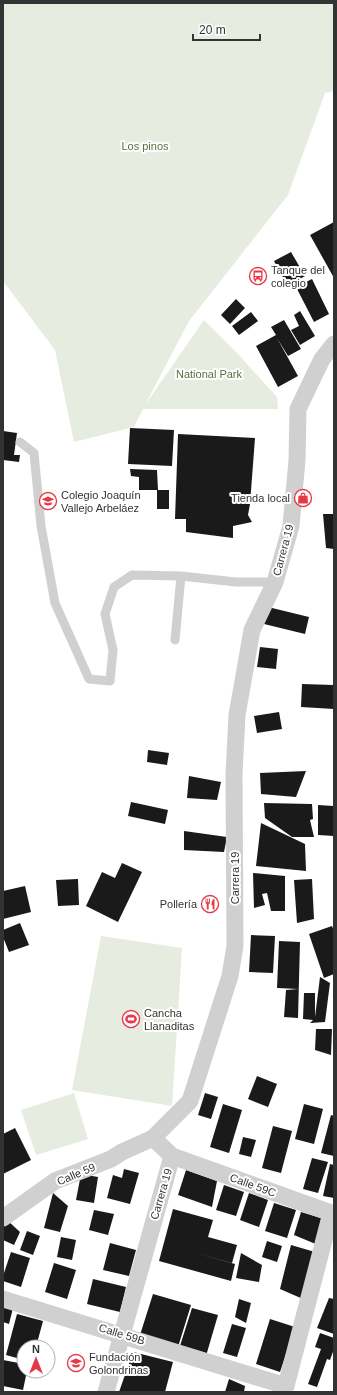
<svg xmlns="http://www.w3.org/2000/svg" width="337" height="1395" viewBox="0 0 337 1395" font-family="Arial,sans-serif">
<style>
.green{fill:#e6ecdf}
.building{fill:#1a1a1a}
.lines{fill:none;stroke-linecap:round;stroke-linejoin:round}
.lane{stroke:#d0d0d0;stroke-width:9}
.street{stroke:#d0d0d0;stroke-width:17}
.labels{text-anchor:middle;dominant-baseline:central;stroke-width:4;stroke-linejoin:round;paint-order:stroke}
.park-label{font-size:11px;fill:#56703f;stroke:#fff}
.poi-label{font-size:11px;fill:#333;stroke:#fff;text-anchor:start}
.street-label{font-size:11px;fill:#333;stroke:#fff}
</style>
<rect width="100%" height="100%" fill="#fff"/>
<path class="green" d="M3,3H334V91L325,93L288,195L189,321L145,405L204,320L236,352L277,397L278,409H143L134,427L74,442L55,350L3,281Z
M101,936L182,948L172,1106L72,1090Z
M74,1093L88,1139L36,1155L21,1110Z"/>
<path class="building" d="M334,222V278L310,235Z
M291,252L305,276L288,286L274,261Z
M312,279L329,314L314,322L296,287Z
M236,299L245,308L230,324L221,315Z
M300,311L315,336L300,345L291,330L299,326L294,315Z
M251,312L258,321L239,335L232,326Z
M284,320L301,349L288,356L277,338L298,376L278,387L256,346L276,335L271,327Z
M130,428L174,430L172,466L128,464Z
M3,431L17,433L14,455H20L19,462L3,460Z
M178,434L255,438L250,504L248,515L252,522L233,526V538L186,532V519H175Z
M130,469L157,470L158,490H139V477L131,476Z
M157,490H169V509H157Z
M323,514H334V549L326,548Z
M268,607L309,617L305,634L264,624Z
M260,647L278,649L276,669L257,667Z
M302,684L334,685V709L301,707Z
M279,712L282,729L257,733L254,716Z
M148,750L169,753L167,765L147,762Z
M306,771L296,797L261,794L260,773Z
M189,776L221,782L217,800L187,798Z
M131,802L168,810L165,824L128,816Z
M264,803L312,804L313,819L310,820L314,837H292L265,818Z
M318,805L334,806V836L318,835Z
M261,823L305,844L306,871L256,866Z
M184,831L227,837L224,852L184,850Z
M122,863L142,872L118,922L86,906L102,872L115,878Z
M253,873L285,876V911H271L267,893L262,894L265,905L254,908Z
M78,879L79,905L58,906L56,880Z
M312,879L314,919L297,923L294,880Z
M25,886L31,912L3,919V891Z
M20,923L29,945L9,952L3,937V930Z
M332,926L334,931V974L324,978L309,934Z
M251,935L275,936L273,973L249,972Z
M279,941L300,942L298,1018L284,1017L286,990L298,989L277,988Z
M320,977L330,983L325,1022L310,1023L313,1020L303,1019L304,993H315V1017Z
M316,1029H332L331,1055L315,1050Z
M257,1076L277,1084L268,1107L248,1099Z
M205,1093L218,1097L211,1119L198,1115Z
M223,1104L242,1110L229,1153L210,1147Z
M304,1104L323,1109L314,1144L295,1139Z
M331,1115L334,1116V1156L321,1153Z
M273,1126L292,1131L281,1173L262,1168Z
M15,1128L31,1160L3,1174V1134Z
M243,1137L256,1140L251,1157L239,1154Z
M312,1158L328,1162L318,1193L303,1189Z
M330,1164L334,1165V1198L323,1196Z
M124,1169L139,1173L130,1204L107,1198L113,1175L122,1178Z
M186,1170L217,1181L212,1207L178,1195Z
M81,1174L98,1177L94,1203L76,1200Z
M224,1185L244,1192L236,1216L216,1210Z
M53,1193L68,1206L60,1232L44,1228Z
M249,1193L268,1200L259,1227L240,1220Z
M274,1203L296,1210L287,1238L265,1231Z
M173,1209L213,1220L208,1237L237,1245L232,1263L192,1252L235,1264L231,1281L159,1261Z
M94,1210L114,1214L108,1235L89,1230Z
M301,1212L324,1219L318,1245L294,1235Z
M7,1220L20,1232L14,1245L3,1240V1225Z
M27,1231L40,1236L33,1255L20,1250Z
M61,1237L76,1240L72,1260L57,1257Z
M267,1241L282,1246L277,1262L262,1257Z
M110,1243L136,1250L129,1276L103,1270Z
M291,1245L315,1252L303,1299L280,1289Z
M11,1252L30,1258L21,1287L3,1281V1276Z
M241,1253L262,1265L259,1282L236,1278Z
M54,1263L76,1270L67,1299L45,1292Z
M93,1279L126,1287L120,1312L87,1304Z
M153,1294L191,1305L178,1347L140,1335Z
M329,1298L334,1299V1334L317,1328Z
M239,1299L251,1303L246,1323L235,1317Z
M3,1305L13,1308L9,1324L3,1322Z
M192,1308L218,1315L206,1356L179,1349Z
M17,1314L43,1321L36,1347H24V1360L6,1355Z
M270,1319L295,1327L280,1372L256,1364Z
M232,1324L246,1328L237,1357L223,1353Z
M320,1333L334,1338V1349L330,1360L327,1359L317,1387L308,1384L321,1349L315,1347Z
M133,1352L173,1362L165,1392H119Z
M3,1360L24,1364V1371H27L23,1390L3,1386Z
M229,1379L245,1386L244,1392H225Z"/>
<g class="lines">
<path class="lane" d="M20,442L34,453L41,526L55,603L89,679L110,681L113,650L105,614L114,587L132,575L181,576L236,582H275
M175,640L181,576"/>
<path class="street" d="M153,1138L172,1156L334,1214
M3,1218L55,1181L111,1159L122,1152L153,1138L190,1101L230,976L235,946L234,774L237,715L252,630L275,582L291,526L297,460L298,409L322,359L334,344
M3,1299L286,1386
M106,1392L172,1156
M283,1392L286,1386L331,1213"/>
</g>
<defs>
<g id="bus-ring" transform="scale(0.9)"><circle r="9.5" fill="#fff" stroke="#e63946" stroke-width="1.5"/><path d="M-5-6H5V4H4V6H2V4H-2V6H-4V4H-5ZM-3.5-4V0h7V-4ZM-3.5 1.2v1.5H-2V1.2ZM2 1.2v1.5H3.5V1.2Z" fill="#e63946"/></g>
<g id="shop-ring" transform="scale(0.9)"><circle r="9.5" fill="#fff" stroke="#e63946" stroke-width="1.5"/><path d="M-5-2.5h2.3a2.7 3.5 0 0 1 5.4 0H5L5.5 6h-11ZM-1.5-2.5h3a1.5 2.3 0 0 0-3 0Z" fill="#e63946"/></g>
<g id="school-ring" transform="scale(0.9)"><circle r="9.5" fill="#fff" stroke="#e63946" stroke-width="1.5"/><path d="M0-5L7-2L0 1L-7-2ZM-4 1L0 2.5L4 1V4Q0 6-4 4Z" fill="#e63946"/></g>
<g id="restaurant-ring" transform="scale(0.9)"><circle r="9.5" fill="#fff" stroke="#e63946" stroke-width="1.5"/><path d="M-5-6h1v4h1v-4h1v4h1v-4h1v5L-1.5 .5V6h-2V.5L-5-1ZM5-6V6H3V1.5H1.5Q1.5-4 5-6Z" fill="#e63946"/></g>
<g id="stadium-ring" transform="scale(0.9)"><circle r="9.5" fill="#fff" stroke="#e63946" stroke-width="1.5"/><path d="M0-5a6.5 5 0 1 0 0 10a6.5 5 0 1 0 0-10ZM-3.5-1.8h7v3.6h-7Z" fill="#e63946"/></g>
</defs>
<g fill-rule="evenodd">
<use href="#bus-ring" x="258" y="276"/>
<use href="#shop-ring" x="303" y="498"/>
<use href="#school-ring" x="48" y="501"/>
<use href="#restaurant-ring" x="210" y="904"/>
<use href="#stadium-ring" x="131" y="1019"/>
<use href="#school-ring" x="76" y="1363"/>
</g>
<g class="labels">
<g class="park-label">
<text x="145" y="146">Los pinos</text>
<text x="209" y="374">National Park</text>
</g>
<g class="poi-label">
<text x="271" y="270">Tanque del<tspan x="271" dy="13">colegio</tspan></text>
<text x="61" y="495">Colegio Joaquín<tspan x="61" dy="13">Vallejo Arbeláez</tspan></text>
<text x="290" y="498" text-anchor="end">Tienda local</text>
<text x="197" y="904" text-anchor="end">Pollería</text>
<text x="144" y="1013">Cancha<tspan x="144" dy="13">Llanaditas</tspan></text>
<text x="89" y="1357">Fundación<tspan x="89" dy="13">Golondrinas</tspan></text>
</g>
<g class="street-label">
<text transform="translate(283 550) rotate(-75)">Carrera 19</text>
<text transform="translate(235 878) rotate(-90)">Carrera 19</text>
<text transform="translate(76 1174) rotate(-23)">Calle 59</text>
<text transform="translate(253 1185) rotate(20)">Calle 59C</text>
<text transform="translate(161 1194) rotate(-74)">Carrera 19</text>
<text transform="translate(122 1334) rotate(17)">Calle 59B</text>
</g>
</g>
<rect width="337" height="1395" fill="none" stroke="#333333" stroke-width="8"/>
<g transform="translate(36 1359)"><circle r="19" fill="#ffffff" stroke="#adadad"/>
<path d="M0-3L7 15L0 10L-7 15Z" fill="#e63946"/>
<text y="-6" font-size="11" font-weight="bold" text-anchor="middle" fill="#333333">N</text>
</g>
<path d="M193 34v6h67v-6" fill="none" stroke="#333333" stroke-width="2"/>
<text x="199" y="34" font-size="12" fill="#333333" stroke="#ffffff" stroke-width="3" paint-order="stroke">20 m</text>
</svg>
